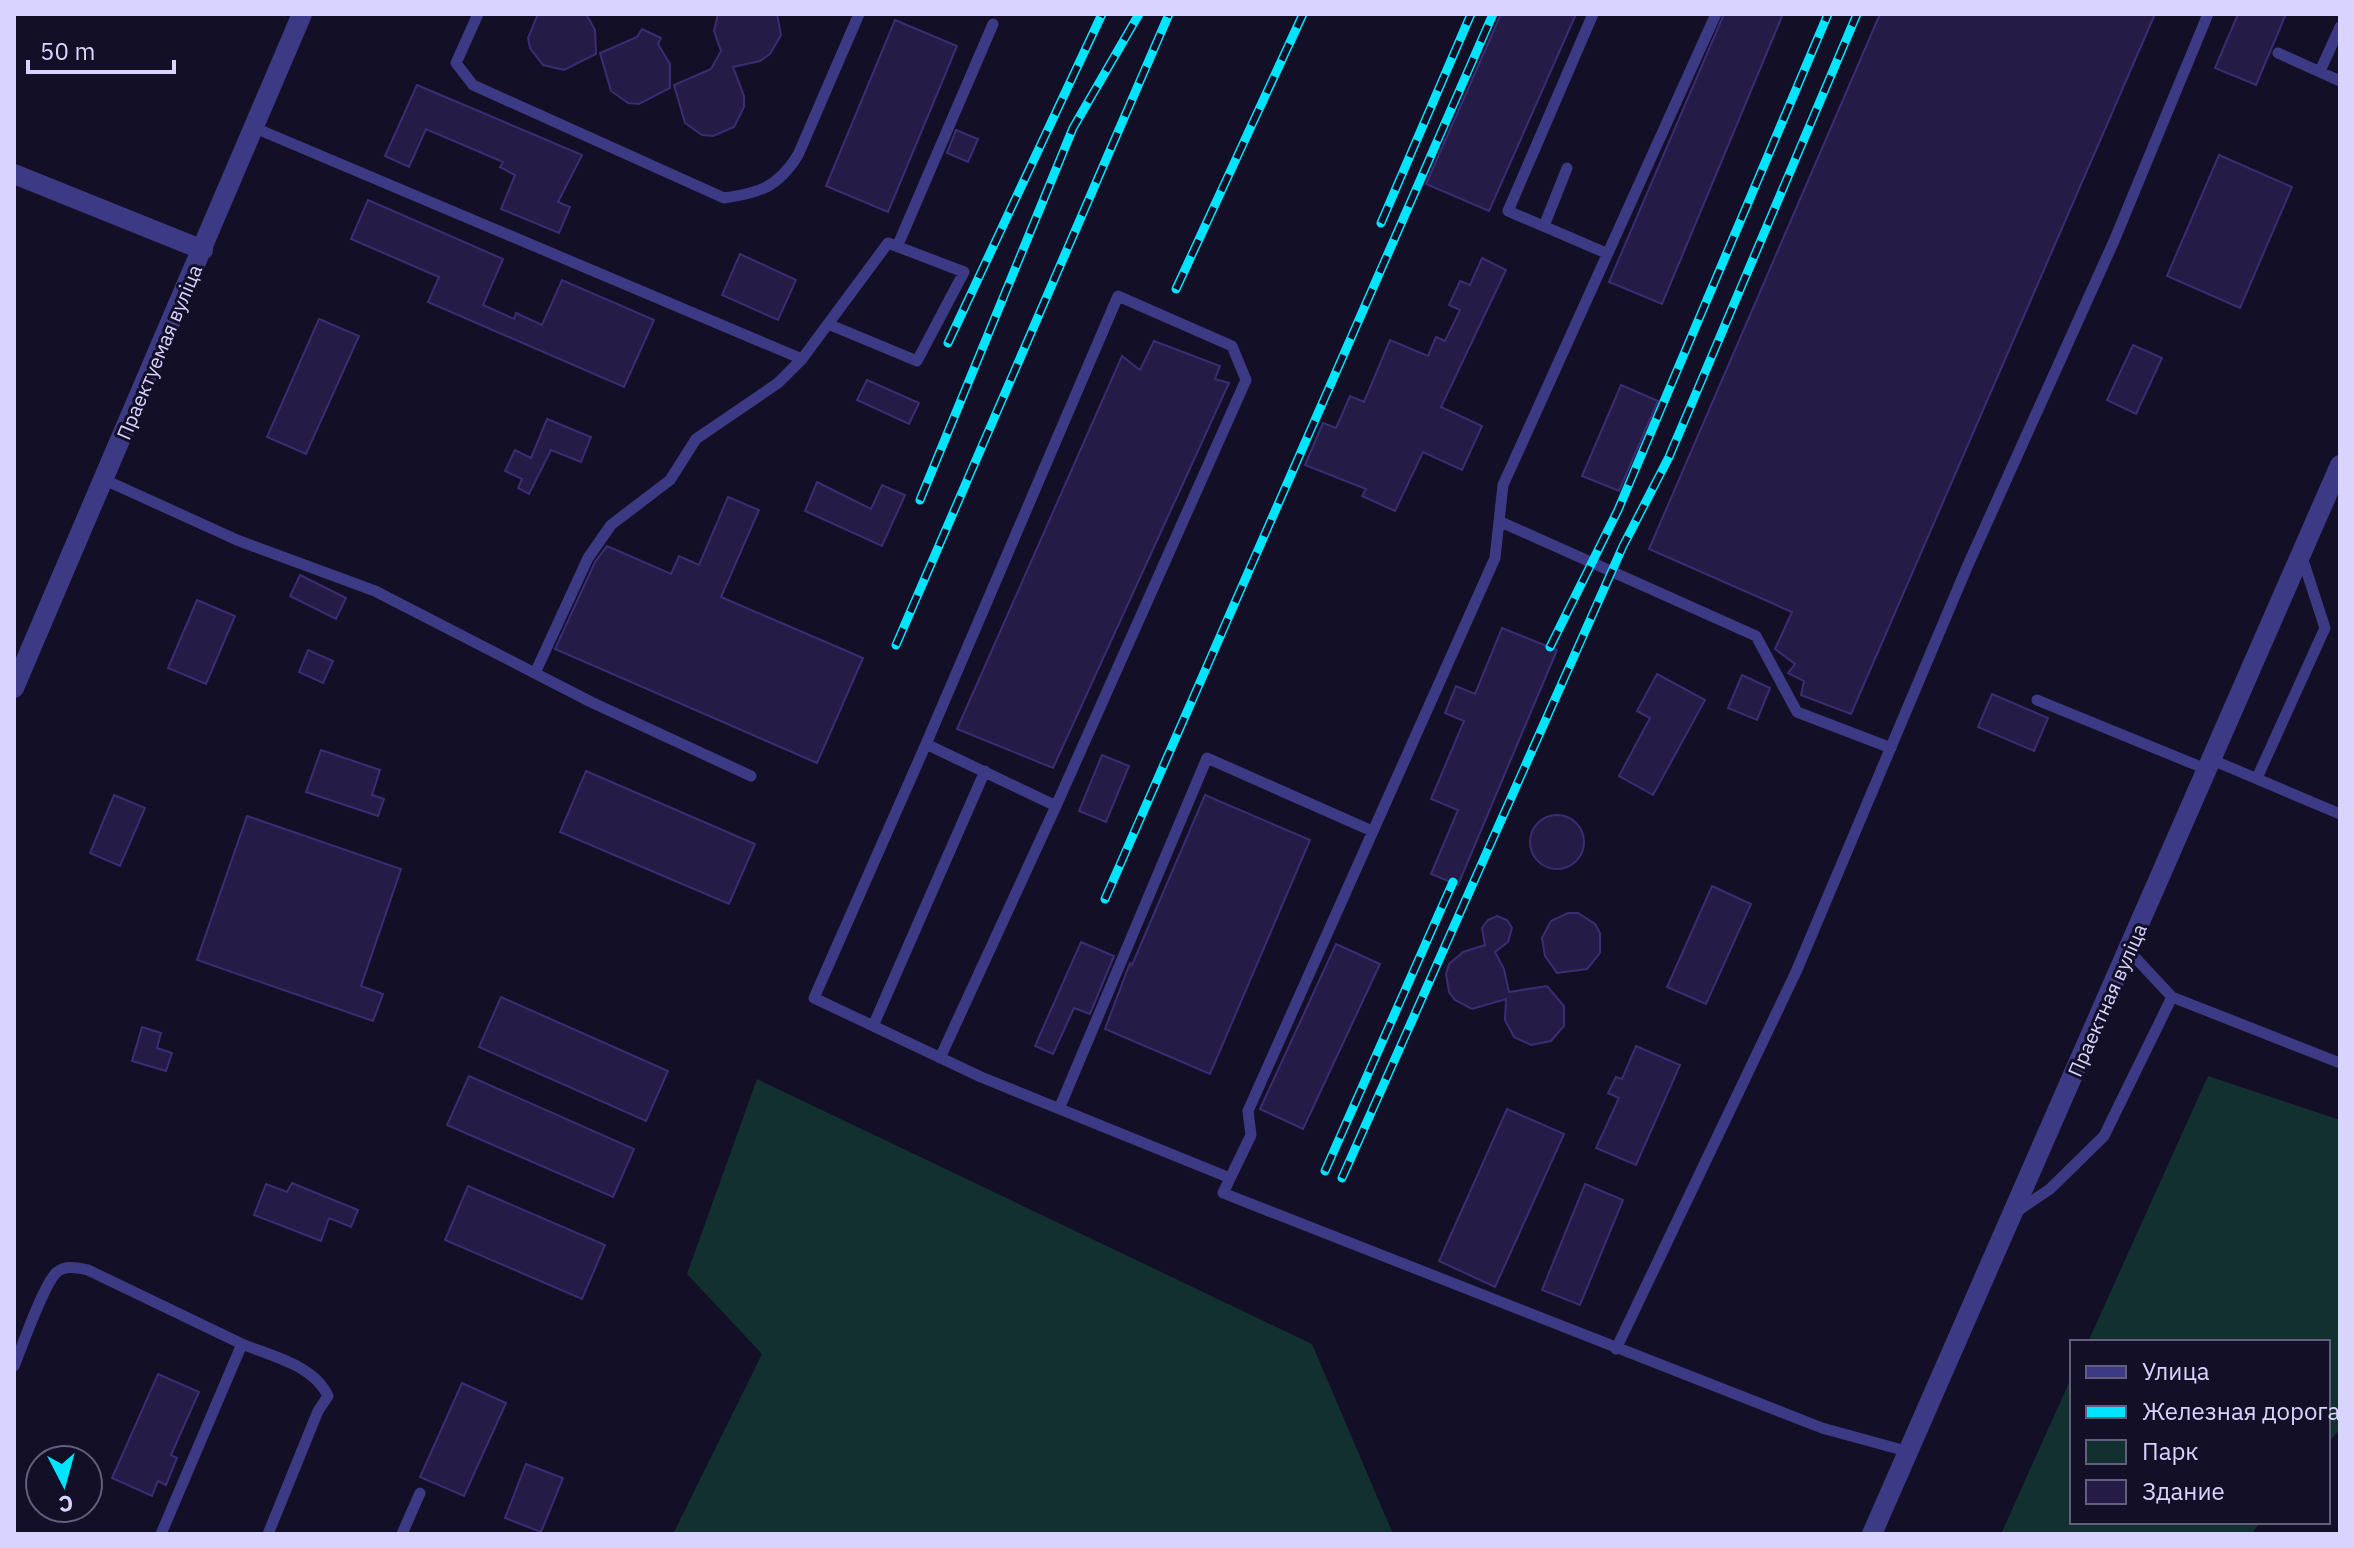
<svg xmlns="http://www.w3.org/2000/svg" width="2354" height="1548" viewBox="0 0 2354 1548" font-family="'IBM Plex Sans',sans-serif">
<style>
.green{fill:#12302f}
.building{fill:#241b47;stroke:#3b2d73;stroke-width:2}
.lines{fill:none;stroke-linecap:round;stroke-linejoin:round}
.service{stroke:#3d3a85;stroke-width:11}
.minor{stroke:#3d3a85;stroke-width:20}
.rail-casing{stroke:#00e5ff;stroke-width:9}
.rail{stroke:#130f26;stroke-width:6;stroke-dasharray:18;stroke-linecap:butt}
.labels{text-anchor:middle;dominant-baseline:central;stroke-width:6;stroke-linejoin:round;paint-order:stroke}
.street-label{font-size:20px;fill:#d9d4ff;stroke:#130f26}
</style>
<rect width="100%" height="100%" fill="#130f26"/>
<path class="green" d="M2208,1076L2340,1120V1429L2328,1443V1342H2088Z
M757,1079L1312,1344L1393,1534H673L762,1354L687,1274Z
M2072,1376V1522H2261L2251,1534H2001Z"/>
<path class="building" d="M538,14H586L595,30L596,54L564,70L543,65L530,48L528,38Z
M718,14H777L781,35L770,54L760,61L733,67L744,96V107L734,127L713,136L702,135L685,123L674,85L711,69L721,51L714,31Z
M1501,14H1576L1489,211L1426,184Z
M1724,14H1783L1662,304L1609,282Z
M1880,14H2155L1851,714L1801,695L1804,681L1788,673L1795,664L1775,649L1792,612L1649,549Z
M2238,14H2286L2256,85L2215,68Z
M895,20L957,46L888,212L826,186Z
M642,29L661,38L658,44L670,64V88L639,104L628,103L611,91L600,53L637,37Z
M417,85L582,155L558,202L570,207L559,233L501,209L515,175L500,167L503,162L426,129L409,167L385,156Z
M956,130L978,139L968,162L947,153Z
M2219,155L2292,187L2240,308L2167,276Z
M368,200L503,259L483,305L514,319L516,313L542,325L562,280L654,320L624,387L428,302L439,277L351,239Z
M740,254L796,280L778,320L722,295Z
M1482,258L1506,270L1441,407L1482,426L1462,470L1423,452L1395,511L1362,496L1366,489L1305,465L1323,423L1336,428L1350,396L1364,402L1390,340L1428,356L1436,337L1445,341L1460,310L1449,305L1460,281L1470,285Z
M319,319L359,336L306,454L267,437Z
M1154,341L1220,366L1215,379L1229,383L1053,768L957,729L1122,356L1140,370Z
M2133,345L2162,358L2136,414L2107,400Z
M867,380L919,403L909,424L857,400Z
M1621,385L1658,401L1619,491L1582,476Z
M547,419L591,437L581,462L551,450L529,494L518,488L522,479L505,471L515,450L531,458Z
M817,482L871,509L882,485L905,495L882,546L805,511Z
M728,497L759,510L721,597L863,658L817,763L555,649L595,562L607,546L671,574L679,556L699,565Z
M300,575L346,598L336,619L290,596Z
M197,600L235,616L206,684L168,668Z
M1502,628L1557,650L1458,885L1431,874L1458,810L1431,799L1464,721L1445,713L1456,686L1475,694Z
M308,650L333,661L323,683L299,672Z
M1657,674L1705,700L1653,795L1619,776L1650,718L1637,711Z
M1742,675L1770,688L1757,720L1728,708Z
M1992,694L2048,718L2034,751L1978,727Z
M321,750L380,770L372,795L384,799L378,816L306,792Z
M1102,755L1129,766L1106,822L1079,811Z
M586,771L755,844L729,904L560,832Z
M114,795L145,808L120,866L90,853Z
M1205,795L1310,840L1210,1074L1105,1029L1130,963L1132,965Z
M1530 842a27 27 0 1 1 54 0a27 27 0 1 1-54 0Z
M247,816L401,869L361,986L383,994L373,1021L197,960Z
M1712,886L1751,904L1706,1004L1667,987Z
M1568,913H1578L1595,924L1600,933V953L1587,969L1557,973L1545,956L1542,938L1551,921Z
M1497,916L1507,920L1512,928L1508,942L1495,952L1504,969L1509,992L1547,986L1564,1006V1026L1551,1041L1531,1045L1514,1037L1505,1020L1506,999L1472,1009L1455,1000L1449,992L1446,974L1449,964L1463,952L1485,945L1482,928L1488,920Z
M1081,942L1114,956L1090,1014L1074,1008L1053,1054L1035,1046Z
M1336,944L1380,964L1303,1129L1260,1109Z
M501,997L668,1071L646,1121L479,1047Z
M142,1027L161,1033L157,1048L172,1053L166,1071L132,1061Z
M1636,1046L1680,1065L1636,1165L1596,1148L1619,1098L1608,1093L1616,1077L1622,1079Z
M469,1076L634,1149L613,1197L447,1125Z
M1507,1109L1564,1134L1495,1287L1439,1261Z
M292,1183L358,1210L351,1227L329,1218L321,1241L254,1215L266,1184L287,1192Z
M1585,1184L1623,1200L1580,1305L1542,1290Z
M468,1186L605,1245L582,1299L445,1240Z
M158,1374L199,1392L171,1455L177,1458L166,1485L158,1481L152,1496L112,1478Z
M462,1383L506,1403L464,1496L420,1477Z
M526,1464L563,1478L541,1532L505,1518Z"/>
<g class="lines">
<path class="service" d="M478,14L456,63L473,85L724,198C760,193 778,187 798,155L859,14
M1593,14L1508,211L1606,253
M1716,14L1503,485L1495,558L1248,1111L1251,1135L1223,1193L1822,1428L1906,1451
M2278,53L2340,81
M2320,71L2340,27
M255,128L802,359L778,383L696,439L670,480L611,525L588,558L535,673
M1544,226L1567,168
M897,247L993,24
M802,359L888,243L964,272L917,361L828,324
M105,480L237,540L375,591L591,702L751,776
M1501,522L1756,636L1797,712L1891,748
M2037,700L2206,769
M926,744L1118,296L1232,346L1246,380L1056,806
M2210,759L2340,814
M2257,778L2325,628L2302,557
M2129,951L2172,997L2340,1063
M873,1026L985,771
M940,1058L1056,806L926,744L814,998L981,1077L1230,1178
M1059,1109L1207,758L1372,831
M2016,1212L2050,1189L2104,1136L2172,997
M1616,1349L1796,972L1967,567L2114,241L2208,14
M14,1366C22,1347 44,1283 57,1272C66,1265 78,1268 88,1270L242,1344
M161,1534L242,1344C271,1356 314,1365 328,1396L318,1411L268,1534
M402,1534L420,1493"/>
<path class="minor" d="M14,174L203,250
M14,688L302,14
M1872,1534L2340,465"/>
<g class="rail-casing">
<path id="rail" d="M1381,223L1471,14
M1176,289L1303,14
M948,343L1102,14
M920,500L1073,128L1139,14
M896,645L1169,14
M1550,647L1618,510L1828,14
M1105,899L1493,14
M1325,1171L1453,882
M1342,1178L1623,546L1669,457L1857,14"/>
</g>
<use href="#rail" class="rail"/>
</g>
<g class="labels">
<g class="street-label">
<text transform="translate(159 352) rotate(-67)">Праектуемая вуліца</text>
<text transform="translate(2107 1000) rotate(-66)">Праектная вуліца</text>
</g>
</g>
<rect width="2354" height="1548" fill="none" stroke="#d9d4ff" stroke-width="32"/>
<rect x="2070" y="1340" width="260" height="184" fill="#130f26" stroke="#625e7d" stroke-width="2"/>
<rect x="2086" y="1366" width="40" height="12" fill="#3d3a85" stroke="#625e7d" stroke-width="2"/>
<text x="2142" y="1380" font-size="24" fill="#d9d4ff">Улица</text>
<rect x="2086" y="1406" width="40" height="12" fill="#00e5ff" stroke="#625e7d" stroke-width="2"/>
<text x="2142" y="1420" font-size="24" fill="#d9d4ff">Железная дорога</text>
<rect x="2086" y="1440" width="40" height="24" fill="#12302f" stroke="#625e7d" stroke-width="2"/>
<text x="2142" y="1460" font-size="24" fill="#d9d4ff">Парк</text>
<rect x="2086" y="1480" width="40" height="24" fill="#241b47" stroke="#625e7d" stroke-width="2"/>
<text x="2142" y="1500" font-size="24" fill="#d9d4ff">Здание</text>
<g transform="translate(64 1484) rotate(174)"><circle r="38" fill="#130f26" stroke="#625e7d" stroke-width="2"/>
<path d="M0-6L14 30L0 20L-14 30Z" fill="#00e5ff"/>
<text y="-12" font-size="22" font-weight="bold" text-anchor="middle" fill="#d9d4ff">С</text>
</g>
<path d="M28 60v12h146v-12" fill="none" stroke="#d9d4ff" stroke-width="4"/>
<text x="40" y="60" font-size="24" fill="#d9d4ff" stroke="#130f26" stroke-width="6" paint-order="stroke">50 m</text>
</svg>
